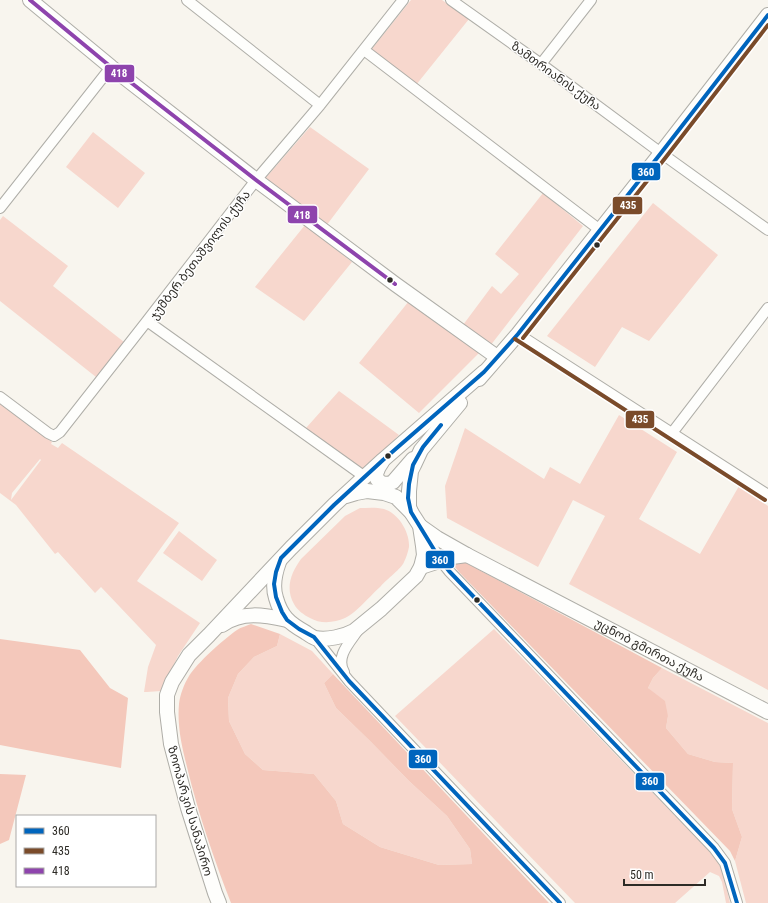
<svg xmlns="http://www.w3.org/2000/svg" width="768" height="903" viewBox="0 0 768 903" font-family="'Roboto Condensed','Noto Sans Georgian',sans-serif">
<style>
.green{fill:#f7d7cd;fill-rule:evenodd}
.forest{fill:#f4c8bb}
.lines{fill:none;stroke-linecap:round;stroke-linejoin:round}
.street-casing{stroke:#afaea8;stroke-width:12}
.secondary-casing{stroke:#afaea8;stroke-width:16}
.street{stroke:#fefefc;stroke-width:10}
.secondary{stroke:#fefefc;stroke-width:14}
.bus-1-casing{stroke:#fff;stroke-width:7}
.bus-2-casing{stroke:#fff;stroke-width:7}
.bus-3-casing{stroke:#fff;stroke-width:7}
.bus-1{stroke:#0065bd;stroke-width:4}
.bus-2{stroke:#7a4b2a;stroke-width:4}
.bus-3{stroke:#8e44ad;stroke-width:4}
.bus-dot{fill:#2d2b26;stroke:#fff;stroke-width:1.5}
.labels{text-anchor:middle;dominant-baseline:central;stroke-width:3;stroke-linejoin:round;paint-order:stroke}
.street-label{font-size:12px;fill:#2d2b26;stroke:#fff}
.line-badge{stroke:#fff;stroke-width:1.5}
.badge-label{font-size:11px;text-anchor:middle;font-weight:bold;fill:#fff}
</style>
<rect width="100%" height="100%" fill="#f8f5ee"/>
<path class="green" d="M411,0H442L469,19L416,85L371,50Z
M310,127L369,169L326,226L263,181Z
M93,132L145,173L118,208L66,167Z
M543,193L583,226L490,346L463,325L492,286L501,294L519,274L495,254Z
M653,203L718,255L649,341L622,327L595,367L547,336Z
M3,216L68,266L53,286L124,342L96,377L0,301V220Z
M305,225L352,262L304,321L255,287Z
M409,301L481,351L419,413L359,363Z
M339,391L399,435L364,471L306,428Z
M0,404L52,442L51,444L58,448L62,443L179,523L137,581L200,623L178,656L161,691L147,692H144L148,667L156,645L101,587L95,593L58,552L55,554L16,505L0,493ZM40,459L41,460L11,500L12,493Z
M619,415L677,452L639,519L700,554L739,486L768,506V690L569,584L605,516L573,500L538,567L447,518L445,486L465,428L544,479L550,467L580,484Z
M360,508C367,508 376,507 384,509C398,513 410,532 409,547C408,552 406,558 404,562C402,568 386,580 381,586C372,594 355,614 345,618C334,623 320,624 310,618C304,615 297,610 294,604C285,588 291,573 301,559L345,516Z
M179,531L217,560L202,581L163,553Z
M494,629L711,853L718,862L723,873L730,903H726L722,882L719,876L710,872L675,903H575L395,716Z
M280,634L312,651L333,674L324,683L336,708L371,742L409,781L447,816L470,849L472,864L439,865L380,847L343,824L336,801L314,774L263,770L245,754L229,721L228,698L238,674L254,657L277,646Z
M662,668L768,723V903H746L735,861L742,837L732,809L733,763L715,762L688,754L666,728L668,716L648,688L653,678Z"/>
<path class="forest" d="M458,562L466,563L662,668L653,678L648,688L665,701L668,716L666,728L688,754L715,762L733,763L732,809L742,837L735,861L730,851L459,572L455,567V563Z
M251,624L280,634L277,646L254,657L238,674L228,698L229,721L245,754L263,770L314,774L336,801L343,824L380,847L439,865L472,864L470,849L447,816L409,781L371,742L336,708L324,683L333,674L549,903H231C214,859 198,813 187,767C182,747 177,726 179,704C180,695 184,684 189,676C197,663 224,639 237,630C241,627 247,626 251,624Z
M0,639L80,650L110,688L128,698L121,768L0,745Z
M0,774L26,775L9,840L0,844Z"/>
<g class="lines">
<g class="street-casing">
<path id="street" d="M187,0L320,105
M451,0L541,64L661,153L768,230
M364,50L600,230
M541,64L591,0
M0,208L111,67
M518,334L768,495
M0,397L48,433L54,436L60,432L147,321
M672,433L768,308
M365,477L147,321L256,180L320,105L403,0
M423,531L441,561L449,571L714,848L725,863L737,903
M314,637L349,681L560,903
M344,672C335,657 350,642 358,630"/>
</g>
<g class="secondary-casing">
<g id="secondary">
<path d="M30,0L111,67L256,180L395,284L497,357"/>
<path d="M479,379L518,334L661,153L768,15"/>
<path d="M382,462C379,466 377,470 376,474C376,483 386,486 393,482L413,459"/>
<path d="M411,512L409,507V491L411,471L414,465L421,450L460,403"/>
<path id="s1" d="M420,526L437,538L467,555L768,712"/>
<path d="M279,562C275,573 272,586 276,598C281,616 289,623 305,632C308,634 312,637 315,638C327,640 343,637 354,631L381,609L416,576L421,567L424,555L423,546L420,526L411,512L396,497L384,493L367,491L356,493L346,496"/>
<path d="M421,567L452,557L467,555"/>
<path d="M222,625C242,611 264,615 287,620"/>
<path d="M219,903L215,893L188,808L171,744L167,712V695L172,682L189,655L209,635L291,548L334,505L383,460L484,372"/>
</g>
</g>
<use href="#street" class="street"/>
<use href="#secondary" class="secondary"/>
<g class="bus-1-casing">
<path id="bus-1" d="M441,425L423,447L413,465L409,484L408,498L411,512L441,561L449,571L714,848L725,863L737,903
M560,903L349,681L314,637L299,629L287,620L282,612L276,597L274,584L276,572L281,558L334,505L383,460L484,372L518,334L661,153L768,15"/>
</g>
<g class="bus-2-casing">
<path id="bus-2" d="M523,338L666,157L768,25
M515,339L765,500"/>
</g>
<g class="bus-3-casing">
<path id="bus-3" d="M30,0L111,67L256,180L395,284"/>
</g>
<use href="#bus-1" class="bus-1"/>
<use href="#bus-2" class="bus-2"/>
<use href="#bus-3" class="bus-3"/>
</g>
<g class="bus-dot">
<circle cx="597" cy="245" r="3.5"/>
<circle cx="390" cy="280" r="3.5"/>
<circle cx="388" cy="456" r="3.5"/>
<circle cx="477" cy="600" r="3.5"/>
</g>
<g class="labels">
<g class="street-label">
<text transform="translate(556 76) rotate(36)">ზამთრიანის ქუჩა</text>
<text transform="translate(200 255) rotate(-53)">ჯუმბერ ბეთაშვილის ქუჩა</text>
<text stroke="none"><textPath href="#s1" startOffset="261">უცნობ გმირთა ქუჩა</textPath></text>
<text transform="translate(190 811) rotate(74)">ზოოპარკის სანაპირო</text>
</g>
</g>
<g class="line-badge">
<rect x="104" y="64" width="31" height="19" rx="4" fill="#8e44ad"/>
<rect x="631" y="162" width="30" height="19" rx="4" fill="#0065bd"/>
<rect x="612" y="196" width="31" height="19" rx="4" fill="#7a4b2a"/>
<rect x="287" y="205" width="31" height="19" rx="4" fill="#8e44ad"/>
<rect x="625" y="410" width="30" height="19" rx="4" fill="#7a4b2a"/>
<rect x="425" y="550" width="30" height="19" rx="4" fill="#0065bd"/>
<rect x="408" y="749" width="30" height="20" rx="4" fill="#0065bd"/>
<rect x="635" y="772" width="30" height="19" rx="4" fill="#0065bd"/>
</g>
<g class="badge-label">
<text x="119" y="77">418</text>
<text x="646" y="176">360</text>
<text x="628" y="209">435</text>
<text x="302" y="219">418</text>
<text x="640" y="423">435</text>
<text x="440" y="564">360</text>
<text x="423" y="763">360</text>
<text x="650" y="785">360</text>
</g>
<rect x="16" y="815" width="140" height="72" fill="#ffffff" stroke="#abaaa8"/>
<rect x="24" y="828" width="20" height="6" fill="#0065bd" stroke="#abaaa8"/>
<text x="52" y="835" font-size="12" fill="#2d2b26">360</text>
<rect x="24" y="848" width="20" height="6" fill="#7a4b2a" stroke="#abaaa8"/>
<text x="52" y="855" font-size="12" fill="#2d2b26">435</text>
<rect x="24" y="868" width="20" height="6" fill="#8e44ad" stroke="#abaaa8"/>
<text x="52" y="875" font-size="12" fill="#2d2b26">418</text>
<path d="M624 879v6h81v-6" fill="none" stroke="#2d2b26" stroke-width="2"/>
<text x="630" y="879" font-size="12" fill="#2d2b26" stroke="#ffffff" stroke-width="3" paint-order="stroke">50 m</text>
</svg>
